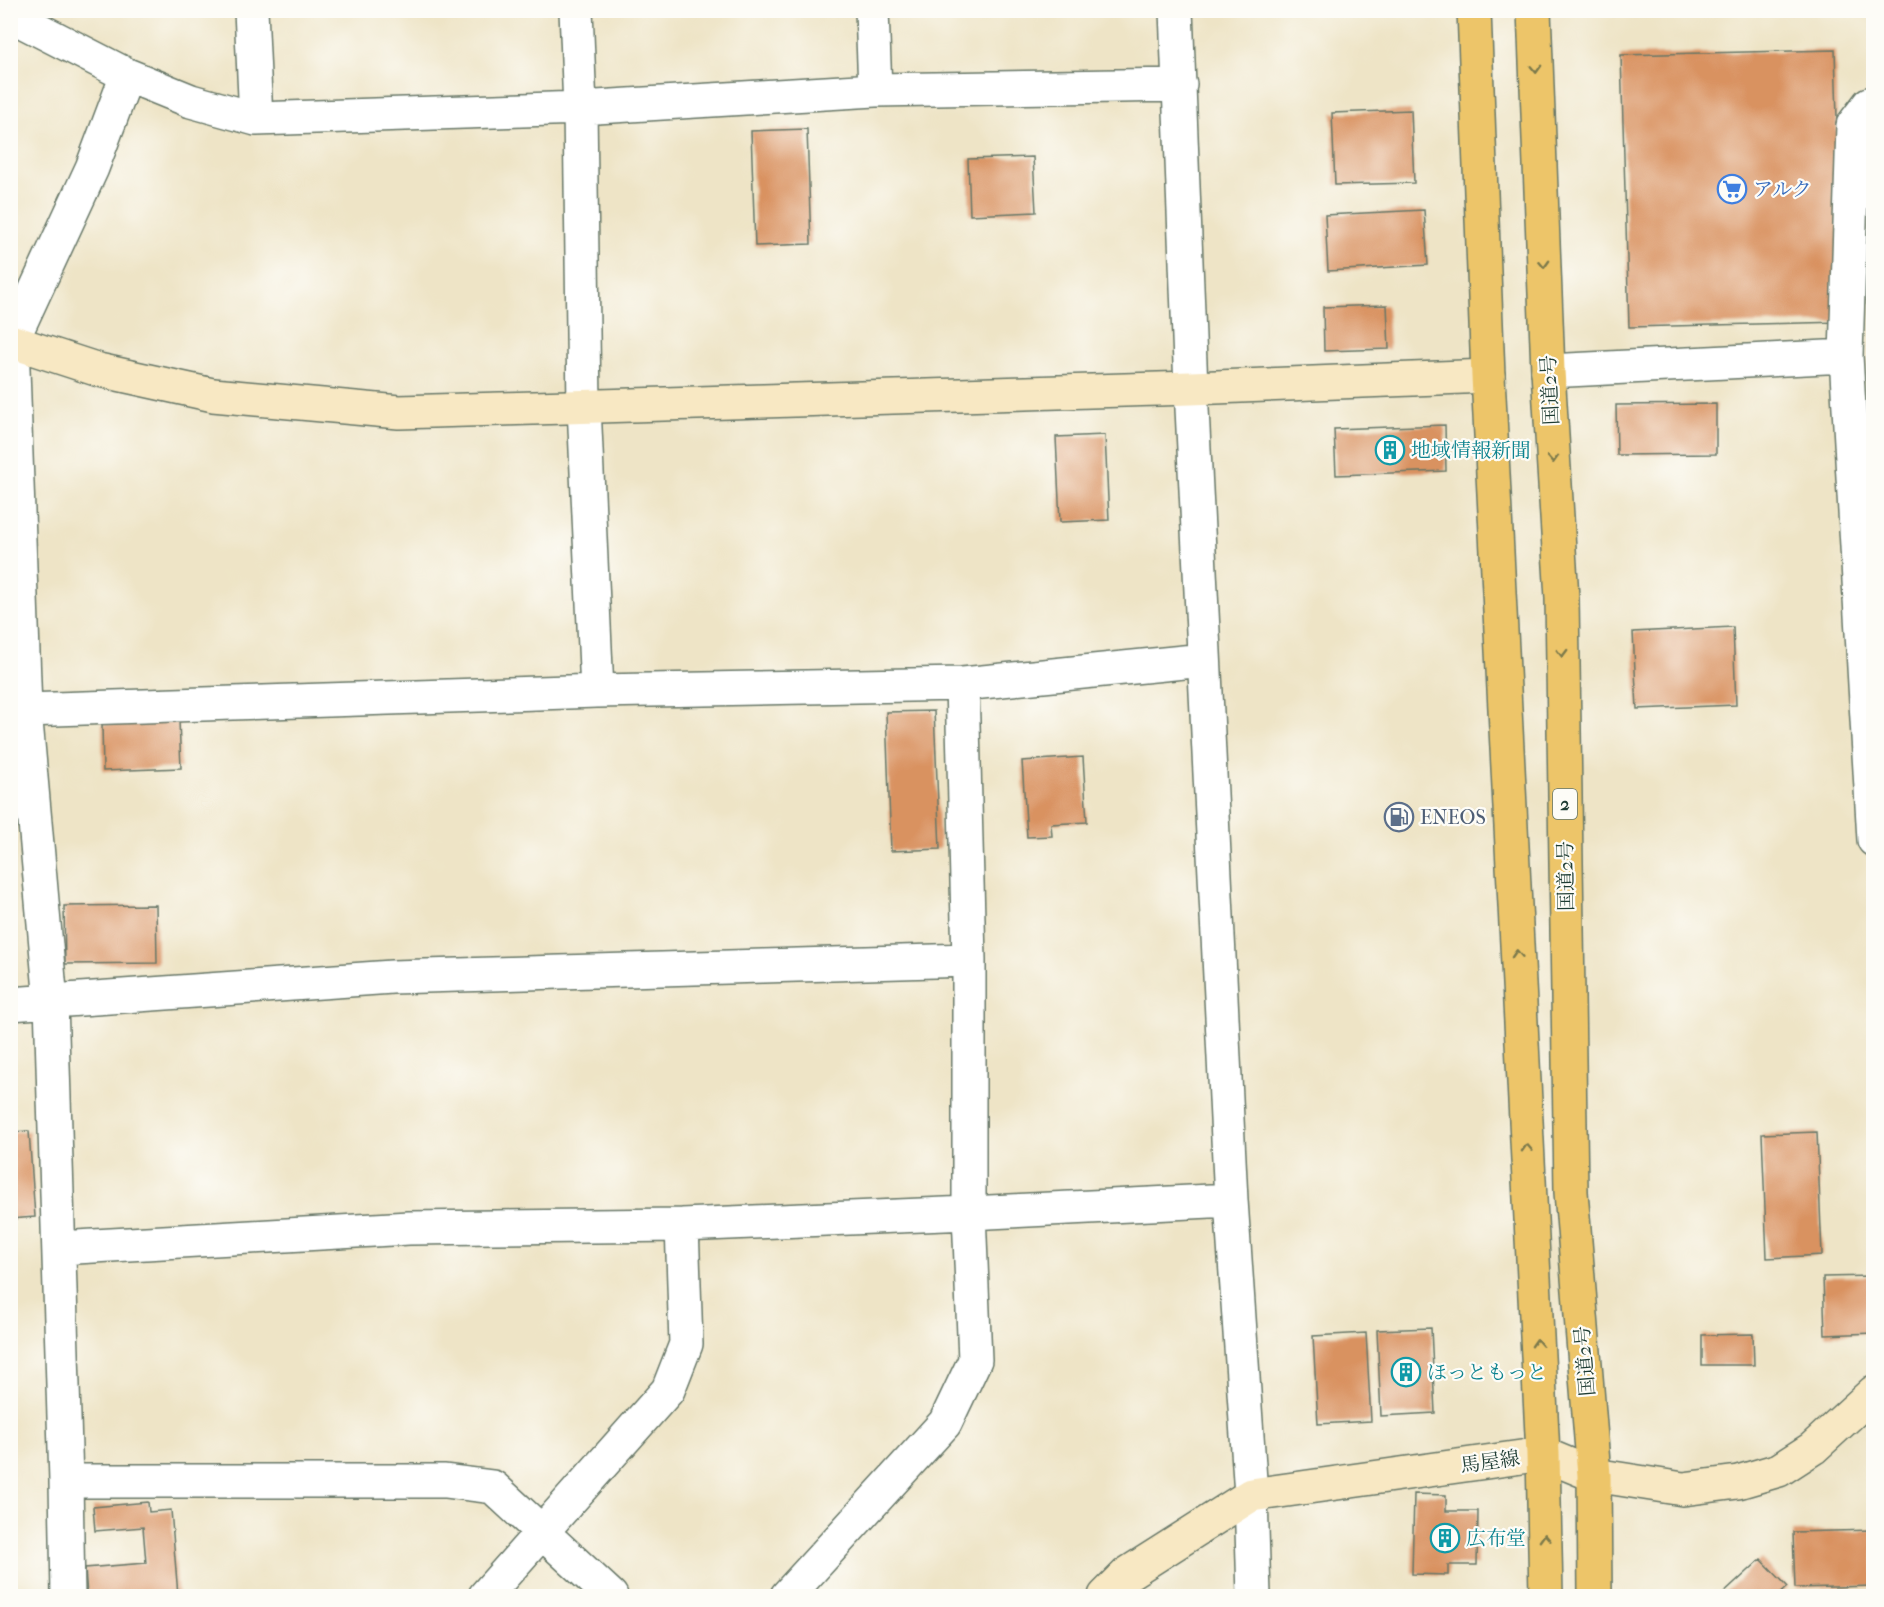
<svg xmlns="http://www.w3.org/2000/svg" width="1884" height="1607" viewBox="0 0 1884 1607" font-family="'IM FELL French Canon','Noto Serif JP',serif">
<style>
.building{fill:#d99261}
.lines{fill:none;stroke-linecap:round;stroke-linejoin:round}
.street-casing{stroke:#677767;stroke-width:36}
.secondary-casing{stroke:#677767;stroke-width:36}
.highway-casing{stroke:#677767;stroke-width:36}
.street{stroke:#fff;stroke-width:33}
.secondary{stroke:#f8e8c3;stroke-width:33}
.highway{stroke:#edc569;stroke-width:33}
.oneway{stroke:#7c7a4c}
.labels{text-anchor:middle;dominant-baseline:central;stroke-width:4.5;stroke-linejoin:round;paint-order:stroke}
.shield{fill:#fdfcf7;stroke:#62766e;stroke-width:1.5}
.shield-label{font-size:18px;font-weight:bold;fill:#1f3d34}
.shop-label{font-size:20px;fill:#366cbe;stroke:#fdfcf7;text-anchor:start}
.street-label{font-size:20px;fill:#1f3d34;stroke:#fdfcf7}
.culture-label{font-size:20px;fill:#0d838f;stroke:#fdfcf7;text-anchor:start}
.service-label{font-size:20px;fill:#4e5e75;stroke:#fdfcf7;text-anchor:start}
</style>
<rect width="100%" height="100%" fill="#fdfcf7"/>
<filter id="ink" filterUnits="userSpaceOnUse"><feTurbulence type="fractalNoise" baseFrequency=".0167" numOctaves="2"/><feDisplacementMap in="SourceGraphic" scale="12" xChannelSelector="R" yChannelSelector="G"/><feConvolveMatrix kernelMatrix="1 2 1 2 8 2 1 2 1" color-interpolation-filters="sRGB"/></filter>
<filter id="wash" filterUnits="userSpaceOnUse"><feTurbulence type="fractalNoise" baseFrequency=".008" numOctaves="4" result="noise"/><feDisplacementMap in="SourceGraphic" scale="24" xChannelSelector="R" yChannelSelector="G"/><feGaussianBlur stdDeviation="1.35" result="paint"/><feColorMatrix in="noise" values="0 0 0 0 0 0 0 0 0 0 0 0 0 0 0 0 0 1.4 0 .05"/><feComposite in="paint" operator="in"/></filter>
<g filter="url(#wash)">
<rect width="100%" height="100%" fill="#eee4c6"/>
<g id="blocks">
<path class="building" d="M1835,50L1843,322L1629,327L1621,55Z
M1411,110L1414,183L1335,185L1332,113Z
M807,129L811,244L755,246L751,131Z
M1033,157L1036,212L970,215L968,159Z
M1424,210L1428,265L1328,271L1325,215Z
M1387,305L1389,349L1324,351L1323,307Z
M1716,404V454L1617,455L1616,405Z
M1445,425L1446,471L1336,475L1334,429Z
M1105,435L1109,520L1060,522L1056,437Z
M1733,627L1736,705L1637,709L1633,632Z
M934,711L940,849L891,851L886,712Z
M179,721L181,768L103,771L102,724Z
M1083,757L1087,822L1051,824L1052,836L1027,837L1022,761Z
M156,905L157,963L65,964L64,906Z
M29,1131L35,1217L10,1219V1132Z
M1817,1132L1822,1255L1767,1258L1762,1134Z
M1874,1276V1333L1825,1335L1823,1277Z
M1431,1328L1435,1413L1381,1416L1377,1330Z
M1366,1333L1371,1421L1318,1424L1313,1336Z
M1753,1334L1754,1365H1702V1335Z
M1414,1494L1446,1495V1511H1478L1477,1565H1448V1575L1412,1574Z
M148,1502L149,1512L171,1510L178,1595L87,1596L85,1568L146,1563L143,1527L95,1531L93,1507Z
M1874,1530V1586L1795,1588L1793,1532Z
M1761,1559L1788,1587L1778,1596H1721Z"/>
</g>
</g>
<g filter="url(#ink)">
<use href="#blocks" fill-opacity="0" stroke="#677767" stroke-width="1.5"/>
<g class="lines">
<g class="street-casing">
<path id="street" d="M251,10L256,119
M576,10L580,108L584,406L597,691
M872,10L875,90
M1176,10L1191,388L1231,1200L1251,1495L1254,1596
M10,15L127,75L191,101L256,119L580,108L875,90L1180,85
M1874,103L1869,104L1853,125L1846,356L1874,840
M1548,371L1846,356
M25,710L597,691L962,684L1204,660
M10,1004L392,977L969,960
M59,1248L409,1228L682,1225L969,1213L1231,1200
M66,1481H445L493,1487L611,1596
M68,1596L66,1481L51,1002L25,710L12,341L92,168L127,75
M485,1596L668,1390L686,1344L682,1225
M787,1596L945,1423L975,1360L969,1213V960L962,684"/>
</g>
<g class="secondary-casing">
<path id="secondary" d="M10,341L99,370L213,395L399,412L1191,388L1488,376
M1105,1596L1127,1574L1251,1495L1543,1454L1594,1475L1683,1489L1738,1482L1779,1470L1813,1448L1874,1392"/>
</g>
<g class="highway-casing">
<path id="highway" d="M1474,10L1488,376L1543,1454L1546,1596
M1534,10L1548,371L1562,598L1571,1192L1594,1475L1595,1596"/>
</g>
<use href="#street" class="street"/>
<use href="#secondary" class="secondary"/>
<use href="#highway" class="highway"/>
</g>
<defs><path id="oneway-chevron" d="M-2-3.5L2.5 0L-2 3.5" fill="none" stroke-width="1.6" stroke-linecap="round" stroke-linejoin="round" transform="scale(1.5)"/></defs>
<g class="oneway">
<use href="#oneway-chevron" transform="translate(1536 69) rotate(88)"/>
<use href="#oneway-chevron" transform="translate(1544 264) rotate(88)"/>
<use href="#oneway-chevron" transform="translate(1553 459) rotate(87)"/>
<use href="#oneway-chevron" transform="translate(1562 653) rotate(89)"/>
<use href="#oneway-chevron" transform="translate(1517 954) rotate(-93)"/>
<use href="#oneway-chevron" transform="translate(1527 1148) rotate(-93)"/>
<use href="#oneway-chevron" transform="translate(1537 1343) rotate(-93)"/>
<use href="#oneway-chevron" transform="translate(1545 1538) rotate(-92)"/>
</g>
</g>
<defs>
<g id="supermarket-ring" transform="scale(1.5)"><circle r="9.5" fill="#fdfcf7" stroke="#3f7fe0" stroke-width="1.5"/><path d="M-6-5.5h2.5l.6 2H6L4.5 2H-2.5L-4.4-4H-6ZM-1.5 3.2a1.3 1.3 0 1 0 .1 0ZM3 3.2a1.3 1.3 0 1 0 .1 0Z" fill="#3f7fe0"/></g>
<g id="building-ring" transform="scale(1.5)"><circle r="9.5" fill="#fdfcf7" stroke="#0f9aa8" stroke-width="1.5"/><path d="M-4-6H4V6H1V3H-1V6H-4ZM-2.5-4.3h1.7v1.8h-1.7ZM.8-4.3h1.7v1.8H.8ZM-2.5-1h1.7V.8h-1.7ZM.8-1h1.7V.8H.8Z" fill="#0f9aa8"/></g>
<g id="fuel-ring" transform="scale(1.5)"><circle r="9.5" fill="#fdfcf7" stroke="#5c6f8a" stroke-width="1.5"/><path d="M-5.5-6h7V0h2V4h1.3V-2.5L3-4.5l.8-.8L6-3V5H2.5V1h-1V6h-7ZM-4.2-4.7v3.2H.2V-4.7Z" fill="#5c6f8a"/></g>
</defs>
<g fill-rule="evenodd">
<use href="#supermarket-ring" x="1732" y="189"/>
<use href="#building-ring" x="1390" y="450"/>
<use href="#fuel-ring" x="1399" y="817"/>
<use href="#building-ring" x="1406" y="1372"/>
<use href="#building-ring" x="1445" y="1538"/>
</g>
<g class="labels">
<rect class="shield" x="1553" y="789" width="24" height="30" rx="4.5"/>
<g class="shield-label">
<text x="1565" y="804">2</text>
</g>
<g class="shop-label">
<text x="1753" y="189">アルク</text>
</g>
<g class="street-label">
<text transform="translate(1550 390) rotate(-93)">国道2号</text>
<text transform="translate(1566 876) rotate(-91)">国道2号</text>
<text transform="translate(1585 1361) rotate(-95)">国道2号</text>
<text transform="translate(1490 1462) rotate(-8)">馬屋線</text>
</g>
<g class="culture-label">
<text x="1411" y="450">地域情報新聞</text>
<text x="1427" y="1372">ほっともっと</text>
<text x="1466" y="1538">広布堂</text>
</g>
<g class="service-label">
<text x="1420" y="817">ENEOS</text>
</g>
</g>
<rect width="1884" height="1607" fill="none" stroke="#fdfcf7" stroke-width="36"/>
</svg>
